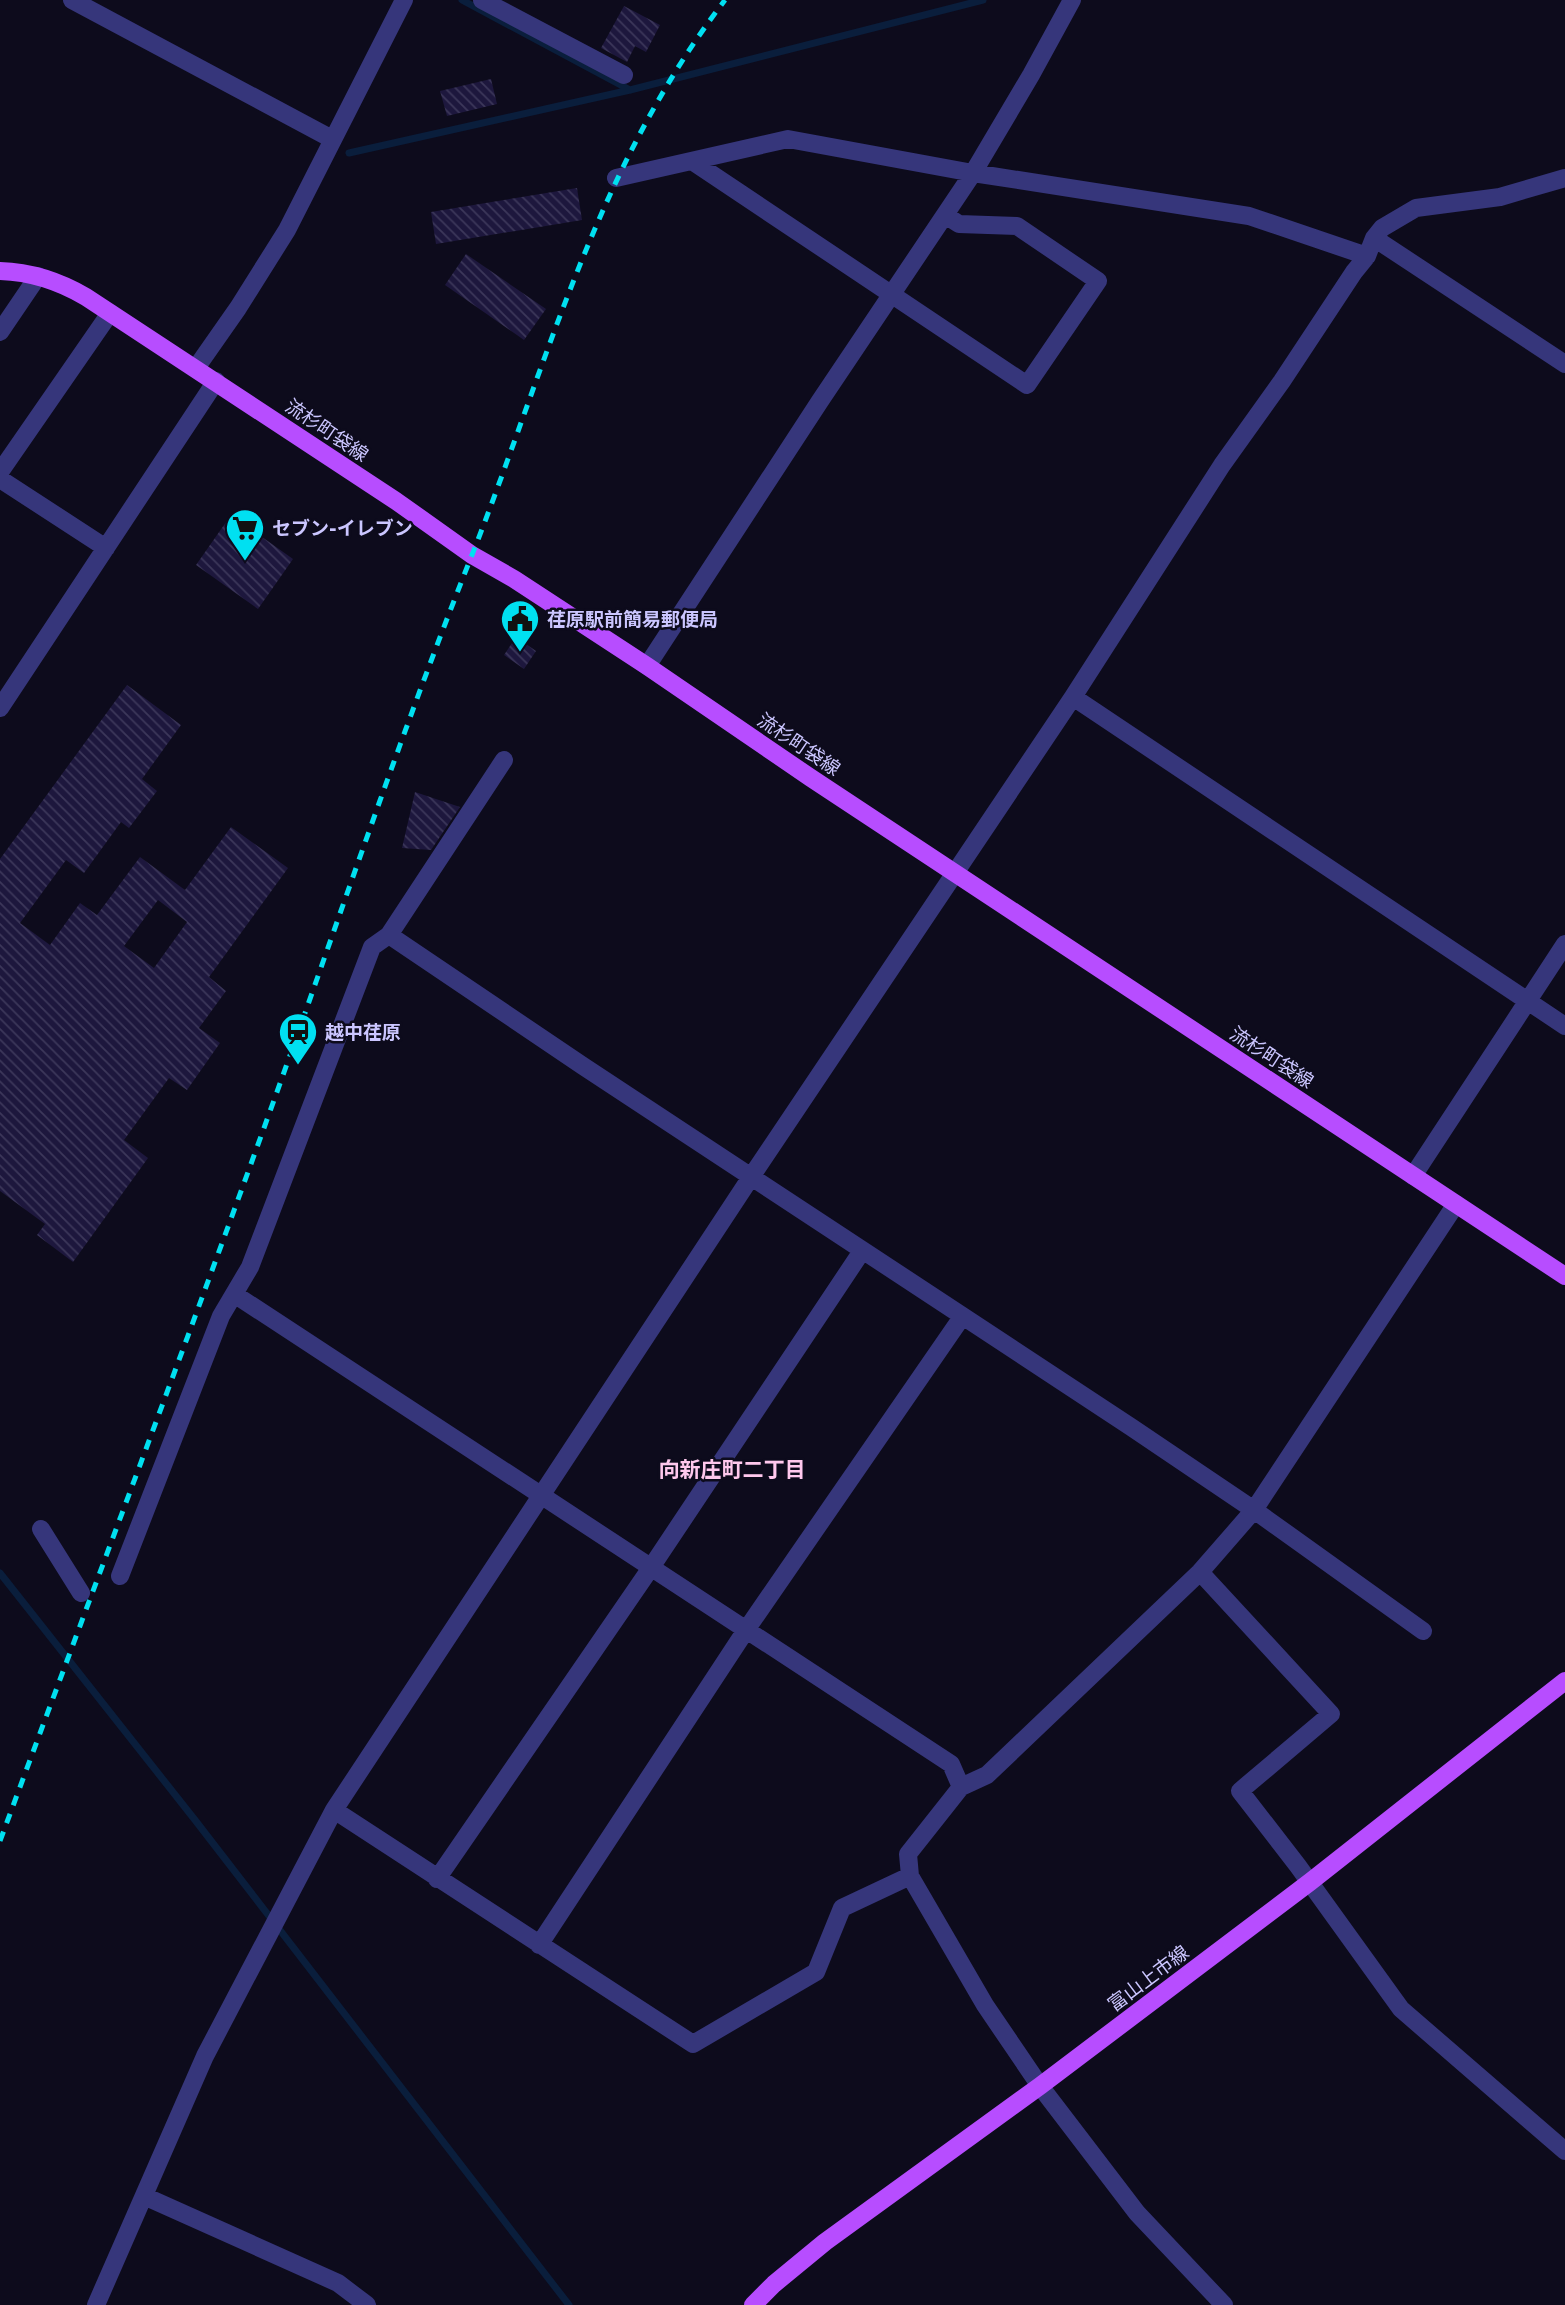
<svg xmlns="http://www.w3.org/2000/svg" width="1565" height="2305" viewBox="0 0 1565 2305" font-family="'IBM Plex Sans','Noto Sans JP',sans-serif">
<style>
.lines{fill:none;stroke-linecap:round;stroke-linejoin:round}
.stream{stroke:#0a1e3c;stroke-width:7}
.building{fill:url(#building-back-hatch);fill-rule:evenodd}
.minor{stroke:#36367b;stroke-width:18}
.major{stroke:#b74dff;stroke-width:18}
.rail{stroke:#00e0f1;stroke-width:5;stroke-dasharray:10 9;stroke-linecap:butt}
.labels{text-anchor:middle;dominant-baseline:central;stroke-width:5;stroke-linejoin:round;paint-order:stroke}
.street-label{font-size:19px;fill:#cbc6ff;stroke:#0d0b1c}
.poi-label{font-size:19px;font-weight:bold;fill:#cbc6ff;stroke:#0d0b1c;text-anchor:start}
.neighbourhood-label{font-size:21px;font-weight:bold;fill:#ffc8ed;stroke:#0d0b1c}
</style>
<defs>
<pattern id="building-back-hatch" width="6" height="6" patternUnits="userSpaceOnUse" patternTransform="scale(1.75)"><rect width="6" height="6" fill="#1d173d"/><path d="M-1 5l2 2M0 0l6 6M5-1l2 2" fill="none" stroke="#3c375a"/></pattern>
</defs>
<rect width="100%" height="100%" fill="#0d0b1c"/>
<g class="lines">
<path class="stream" d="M462,0L630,90
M349,153L630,90L983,0
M0,1573L195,1820L569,2305"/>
</g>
<path class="building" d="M624,6L660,25L646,52L635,46L627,62L601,48Z
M491,79L497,104L447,116L440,91Z
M577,188L582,220L436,244L431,212Z
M466,254L546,309L524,340L445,285Z
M231,515L293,559L258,609L196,565Z
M516,637L536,651L524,669L504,655Z
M127,685L181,725L142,779L157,791L129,828L121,822L84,873L66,860L20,923L50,945L80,903L97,915L140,857L185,890L231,827L288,868L209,977L226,991L199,1028L220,1043L187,1090L169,1078L124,1140L148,1158L73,1262L37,1235L45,1224L0,1191V859ZM158,900L187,922L154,968L124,946Z
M415,792L460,807L431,850L402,848Z"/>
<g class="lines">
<path class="minor" d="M72,0L332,139
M482,0L624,75
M692,161L1027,385L1098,281L1017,226L959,224L945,215
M616,178L788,139L973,173L1249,216L1367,256
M1374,238L1565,364
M0,332L38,276
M196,368L238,308L287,230L404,0
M0,472L110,313
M0,479L106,548
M647,666L820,401L973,173L1031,75L1072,0
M1073,697L1565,1026
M0,708L216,381
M389,935L583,1066L1131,1427L1254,1510L1423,1631
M1413,1176L1565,944
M234,1294L951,1764L961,1787
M41,1529L81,1593
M1200,1572L1331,1714L1240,1791L1298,1866L1401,2009L1565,2151
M120,1576L221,1316L250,1267L372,947L389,935L504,760
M334,1810L693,2044L816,1972L842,1908L910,1876
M437,1879L650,1569L862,1251
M539,1945L746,1630L962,1317
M144,2196L338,2283L367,2305
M96,2305L205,2056L334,1810L751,1177L1073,697L1222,465L1282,381L1354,272L1367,256L1374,238L1382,228L1416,208L1500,197L1565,178
M1224,2305L1137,2213L1040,2086L985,2005L910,1876L908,1854L961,1787L987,1775L1200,1572L1254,1510L1456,1204"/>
<path class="major" d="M0,271C32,272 59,281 86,297L396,501L472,555L514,579L647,666L811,778L1565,1276
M753,2305L774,2284L825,2242L1040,2086L1310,1882L1565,1681"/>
<path class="rail" d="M0,1841C91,1595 184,1350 273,1103C338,922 399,739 470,560C547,366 595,169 725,0"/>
</g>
<defs>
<g id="supermarket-pin" transform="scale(2.0125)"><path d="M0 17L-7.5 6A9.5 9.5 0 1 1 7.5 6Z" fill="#00e0f1" stroke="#0d0b1c"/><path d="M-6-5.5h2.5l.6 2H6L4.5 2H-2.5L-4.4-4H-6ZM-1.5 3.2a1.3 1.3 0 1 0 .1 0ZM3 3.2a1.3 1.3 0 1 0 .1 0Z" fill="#111"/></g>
<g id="civic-pin" transform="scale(2.0125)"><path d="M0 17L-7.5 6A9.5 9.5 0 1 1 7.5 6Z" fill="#00e0f1" stroke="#0d0b1c"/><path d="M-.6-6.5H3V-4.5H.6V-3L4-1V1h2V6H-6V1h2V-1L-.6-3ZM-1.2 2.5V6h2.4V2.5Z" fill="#111"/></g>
<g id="station-pin" transform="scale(2.0125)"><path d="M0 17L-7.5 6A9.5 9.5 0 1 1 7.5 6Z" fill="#00e0f1" stroke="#0d0b1c"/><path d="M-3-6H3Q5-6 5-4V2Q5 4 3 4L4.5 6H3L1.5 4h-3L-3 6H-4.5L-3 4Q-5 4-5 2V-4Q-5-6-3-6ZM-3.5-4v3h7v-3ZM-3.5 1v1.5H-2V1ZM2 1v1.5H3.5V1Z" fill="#111"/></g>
</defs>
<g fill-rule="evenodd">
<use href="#supermarket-pin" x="245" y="528"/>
<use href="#civic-pin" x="520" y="619"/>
<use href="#station-pin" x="298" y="1032"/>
</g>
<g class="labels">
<g class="street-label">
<text transform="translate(327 430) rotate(34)">流杉町袋線</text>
<text transform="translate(799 744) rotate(34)">流杉町袋線</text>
<text transform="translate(1272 1057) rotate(33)">流杉町袋線</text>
<text transform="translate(1148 1978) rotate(-37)">富山上市線</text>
</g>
<g class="poi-label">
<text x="272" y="528">セブン-イレブン</text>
<text x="547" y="619">荏原駅前簡易郵便局</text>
<text x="325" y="1032">越中荏原</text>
</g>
<g class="neighbourhood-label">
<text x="732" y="1469">向新庄町二丁目</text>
</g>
</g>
</svg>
